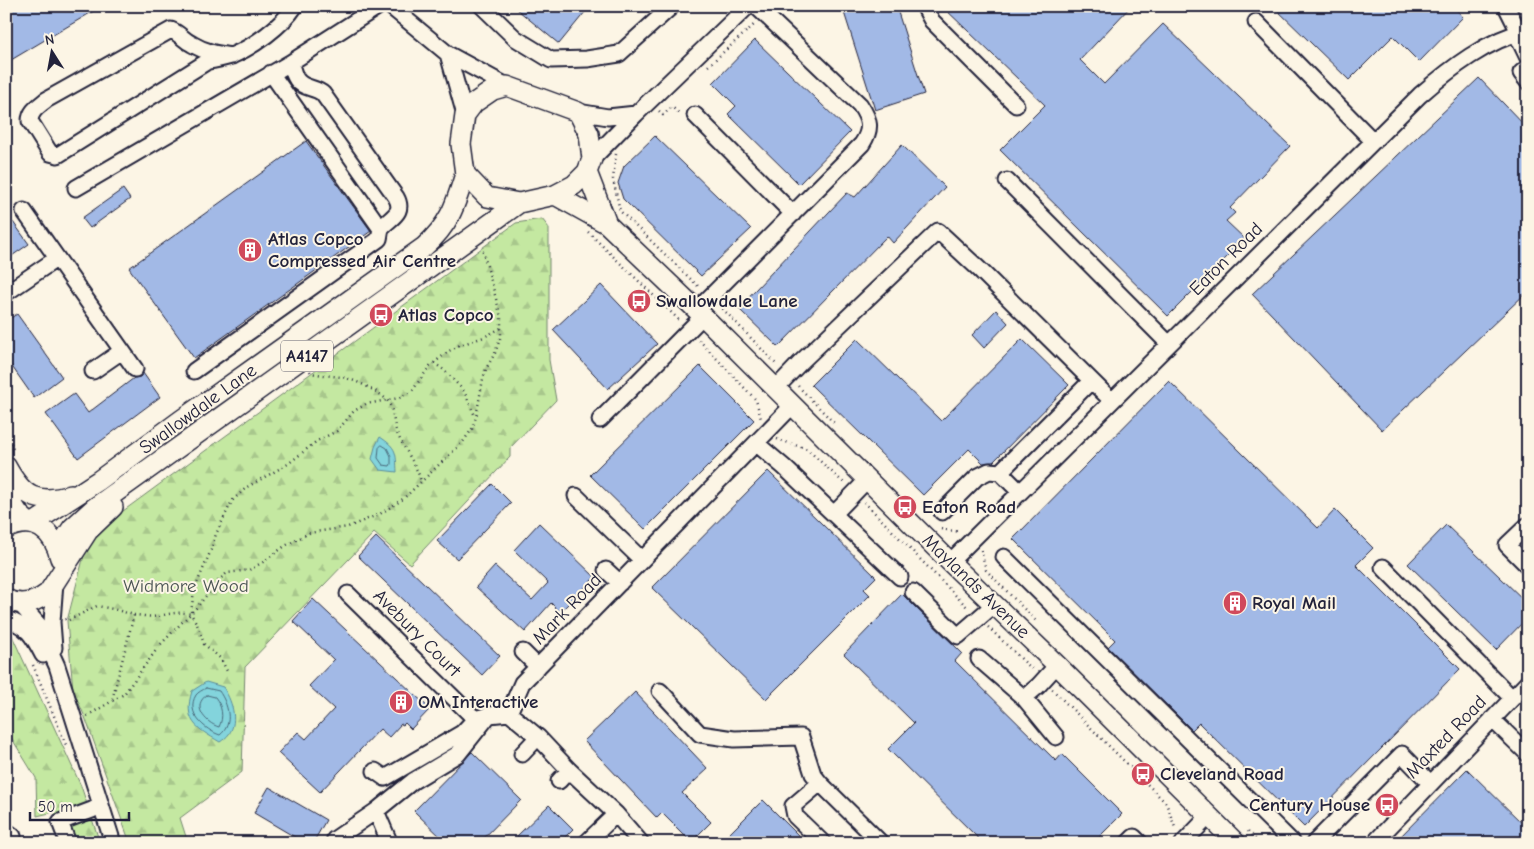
<svg xmlns="http://www.w3.org/2000/svg" width="1534" height="849" viewBox="0 0 1534 849" font-family="'Comic Neue',sans-serif">
<style>
.forest{fill:url(#forest-firs);stroke:#73856e}
.water{fill:#83d4dc;stroke:#5c8d9c}
.lines{fill:none;stroke-linecap:round;stroke-linejoin:round}
.shore{stroke:#49697b;stroke-width:1}
.building{fill:#a2b9e6;stroke:#22223b}
.minor-casing{stroke:#22223b;stroke-width:19}
.major-casing{stroke:#22223b;stroke-width:22}
.path{stroke:#22223b;stroke-width:2.5;stroke-dasharray:1 4;stroke-linecap:butt}
.minor{stroke:#fcf5e5;stroke-width:15}
.major{stroke:#fcf5e5;stroke-width:19}
.labels{text-anchor:middle;dominant-baseline:central;stroke-width:4;stroke-linejoin:round;paint-order:stroke}
.shield{fill:#fcf5e5;stroke:#63616e;stroke-width:1}
.shield-label{font-size:18px;font-weight:bold;fill:#22223b}
.poi-label{font-size:19px;font-weight:bold;fill:#22223b;stroke:#fcf5e5;text-anchor:start}
.street-label{font-size:19px;fill:#22223b;stroke:#fcf5e5}
.park-label{font-size:19px;fill:#4a5454;stroke:#fcf5e5}
</style>
<defs>
<pattern id="forest-firs" width="22" height="20" patternUnits="userSpaceOnUse" patternTransform="scale(1.25)"><rect width="22" height="20" fill="#c4e8a1"/><path d="M5 1l3.5 6h-7zM16 11l3.5 6h-7z" fill="#a8c78c"/></pattern>
</defs>
<rect width="100%" height="100%" fill="#fcf5e5"/>
<filter id="ink" filterUnits="userSpaceOnUse"><feTurbulence type="fractalNoise" baseFrequency=".02" numOctaves="2"/><feDisplacementMap in="SourceGraphic" scale="10" xChannelSelector="R" yChannelSelector="G"/><feConvolveMatrix kernelMatrix="1 2 1 2 8 2 1 2 1" color-interpolation-filters="sRGB"/></filter>
<g filter="url(#ink)">
<path class="forest" d="M542,219L549,228V360L556,400L510,448V457L410,564L374,533L245,667L242,772L180,818L188,843H130L85,717L73,690L67,621L89,536L516,223Z
M8,627L81,786L100,843H65L54,812L37,816L36,778L6,729V628Z"/>
<path class="water" d="M380,437C397,448 396,452 397,472L380,470L372,459L375,447Z
M206,682L223,687C231,699 239,720 229,734C227,737 223,740 220,742C196,728 183,721 192,691Z"/>
<g class="lines">
<path class="shore" d="M382,445L387,448L391,456V464L390,466L383,465L378,458L379,448Z
M206,688L219,691C228,704 234,724 220,735C205,730 185,713 196,695C198,692 203,690 206,688Z
M207,695L215,697C222,706 224,717 219,727C205,723 191,705 207,695Z"/>
</g>
<path class="building" d="M6,6H102L6,63Z
M513,6H590L559,44Z
M842,6H896L924,94L875,110Z
M942,6H1131L1080,60L1104,84L1163,24L1290,146L1230,208L1235,213L1226,221L1245,239L1168,316L1000,150L1045,105Z
M1273,6H1453L1463,17L1419,62L1393,36L1349,80Z
M755,40L850,132L799,184L728,114L736,106L713,83Z
M1479,78L1528,129V291L1382,430L1252,294Z
M655,136L751,229L701,276L623,199L618,183L624,166Z
M306,141L371,231L194,358L129,268Z
M902,145L945,187L893,243L887,236L778,347L738,308L847,193L855,197Z
M123,189L130,199L90,228L82,218Z
M13,222L29,244L6,260V227Z
M601,285L657,344L608,389L553,330Z
M996,310L1008,323L984,348L972,335Z
M17,314L62,377L34,398L6,358V321Z
M857,339L941,421L1022,339L1069,385L993,462L983,463L969,449L923,495L811,385Z
M700,366L754,420L645,529L590,475Z
M143,373L160,397L78,458L46,414L74,394L88,413L134,378L140,377Z
M1169,381L1318,528L1335,510L1373,548L1356,565L1460,669L1304,827L1199,723L1192,730L1108,647L1115,640L1013,539Z
M768,471L876,577L864,589L870,595L766,699L652,588Z
M492,484L511,503L457,559L437,541Z
M539,523L595,577L560,612L551,603L525,632L476,587L495,566L532,600L548,583L514,550Z
M1446,525L1528,604V617L1496,650L1408,564Z
M376,537L500,656L482,675L358,556Z
M902,594L962,653L955,661L1056,761L1062,754L1122,814L1093,843H983L888,749L914,723L844,654Z
M313,599L430,709L411,729L405,723L403,725L401,724L389,737L380,729L320,792L278,753L298,732L306,739L334,709L309,686L334,660L293,621Z
M635,692L708,769L682,793L711,822L691,842L662,813L657,818L584,741Z
M472,752L521,800L479,843H447L414,811Z
M1467,769L1528,829V843H1394Z
M269,787L326,820L313,843H305L254,813Z
M763,800L806,843H720Z
M549,805L573,829L559,843H525L517,836Z"/>
<g class="lines">
<g class="minor-casing">
<path id="minor" d="M390,6L448,54L507,86
M482,6L515,38L551,60L587,59L619,54L672,6
M924,6L932,21L1016,105
M1506,6L1519,32
M1256,22L1373,141
M1516,33L1528,58
M448,54L465,115
M232,56C217,54 205,52 192,44C183,40 181,34 171,30L46,100C39,106 30,111 30,121L50,153L58,155L208,61C216,60 224,58 231,56C253,47 282,26 295,6
M1528,67L1521,73L1528,82
M271,73L381,229
M578,112L608,117L636,114
M695,115L793,214
M592,159L636,114L748,6
M1007,181L1169,344
M76,188L290,63L379,6
M24,211L135,369
M6,293L56,259
M697,310L862,144C872,129 870,120 860,105L756,6
M93,371L122,351
M194,371L379,239C380,235 380,230 382,227C391,217 405,213 396,197L323,94C316,87 304,89 298,81C293,76 293,68 290,63
M775,389L802,361L938,231L979,269L1112,401
M600,420L703,316
M757,444L784,467L900,577
M1000,472L1091,381
M576,496L642,560
M942,512L977,477L989,471L1000,472L1020,492
M834,514L868,479
M1528,525L1507,545L1528,566
M1004,557L1293,843
M950,562L1420,95C1451,68 1487,40 1528,30
M1383,567L1512,698
M606,570L620,583
M913,592L958,636L995,604
M348,594L475,719L489,715L509,713
M20,604L38,624L57,666L113,843
M6,619C28,626 33,636 43,655
M54,648L52,622L55,582
M523,652L538,667
M979,659L1024,698L1038,686L1057,665
M660,691L700,734L734,739L801,737L813,774L820,783L881,843
M1024,698L1056,737
M1492,719L1528,754
M522,754L538,737
M375,771L385,778L462,733L475,719
M559,781L569,770
M820,783L793,806L795,816L823,843
M376,811L388,839L385,843
M6,831L13,836
M68,843L60,822L92,810L101,805
M336,843L335,839L376,811L413,781L458,754L489,715
M586,843L616,814
M641,843L616,814L569,770L538,737L509,713L522,683L792,406
M1128,843L1134,837L1140,843
M1183,843L1208,817
M1314,843L1402,754L1430,783
M1374,843L1528,682"/>
</g>
<g class="major-casing">
<path id="major" d="M507,86L578,112L589,134L592,159L587,172L574,185L555,195L519,203L487,197L465,174L461,144L465,115L474,103L493,90Z
M587,172L607,224
M555,195L607,224L703,316L950,562L1057,665L1236,843
M6,466C23,497 36,505 71,495
M6,494L19,514L29,523
M32,524L98,481L181,420L424,247C450,224 455,206 465,174
M6,529C34,515 53,530 60,558
M58,549L72,528L94,508L519,203
M6,599C21,607 35,603 48,593L88,531L113,507"/>
</g>
<path class="path" d="M708,66L756,23
M659,111L663,115L672,107L681,115
M616,154L613,179L620,211L700,288
M588,232L679,320
M719,305L778,366
M699,340L756,400L761,419
M434,363L444,370L464,391L475,416
M310,371L311,373C322,375 332,376 342,377C353,379 384,393 389,403C394,412 393,423 397,433C404,449 416,464 421,481
M798,386L834,423
M6,429L14,452
M777,439L807,449L844,483
M864,502L969,609
M941,529L960,532
M981,550L986,570L1038,623
M191,612L194,591L211,550L216,534L232,501L247,487L288,464L317,441L337,431L354,411L366,404L399,398L412,391L430,366L449,351L460,345L484,337L501,328
M134,615C141,615 151,618 158,616C170,614 179,611 191,614L197,624L204,644L221,659L228,673
M65,619L67,621L97,606L113,609L134,615L112,700
M988,627L1034,671
M33,665L66,745
M1052,689L1166,803L1176,830
M87,716L124,694L160,645L198,606L217,582L227,573L249,570L263,562L285,546L309,533L348,527L380,514L403,499L463,442L472,429L476,417L483,379L486,369L495,353L501,336V317L482,248
M1248,831L1259,843"/>
<use href="#minor" class="minor"/>
<use href="#major" class="major"/>
</g>
</g>
<defs>
<g id="building-disc" transform="scale(1.25)"><circle r="9.5" fill="#d1495b" stroke="#fcf5e5"/><path d="M-4-6H4V6H1V3H-1V6H-4ZM-2.5-4.3h1.7v1.8h-1.7ZM.8-4.3h1.7v1.8H.8ZM-2.5-1h1.7V.8h-1.7ZM.8-1h1.7V.8H.8Z" fill="#fff"/></g>
<g id="bus-disc" transform="scale(1.25)"><circle r="9.5" fill="#d1495b" stroke="#fcf5e5"/><path d="M-5-6H5V4H4V6H2V4H-2V6H-4V4H-5ZM-3.5-4V0h7V-4ZM-3.5 1.2v1.5H-2V1.2ZM2 1.2v1.5H3.5V1.2Z" fill="#fff"/></g>
</defs>
<g fill-rule="evenodd">
<use href="#building-disc" x="250" y="250"/>
<use href="#bus-disc" x="639" y="301"/>
<use href="#bus-disc" x="381" y="315"/>
<use href="#bus-disc" x="905" y="507"/>
<use href="#building-disc" x="1235" y="603"/>
<use href="#building-disc" x="401" y="702"/>
<use href="#bus-disc" x="1143" y="774"/>
<use href="#bus-disc" x="1387" y="805"/>
</g>
<g class="labels">
<rect class="shield" x="281" y="340.5" width="52" height="31" rx="4"/>
<g class="shield-label">
<text x="307" y="356">A4147</text>
</g>
<g class="poi-label">
<text x="268" y="239">Atlas Copco<tspan x="268" dy="22">Compressed Air Centre</tspan></text>
<text x="656" y="301">Swallowdale Lane</text>
<text x="398" y="315">Atlas Copco</text>
<text x="922" y="507">Eaton Road</text>
<text x="1252" y="603">Royal Mail</text>
<text x="418" y="702">OM Interactive</text>
<text x="1160" y="774">Cleveland Road</text>
<text x="1370" y="805" text-anchor="end">Century House</text>
</g>
<g class="street-label">
<text transform="translate(1226 259) rotate(-45)">Eaton Road</text>
<text transform="translate(198 409) rotate(-36)">Swallowdale Lane</text>
<text transform="translate(976 586) rotate(44)">Maylands Avenue</text>
<text transform="translate(567 609) rotate(-46)">Mark Road</text>
<text transform="translate(417 633) rotate(45)">Avebury Court</text>
<text transform="translate(1446 737) rotate(-46)">Maxted Road</text>
</g>
<g class="park-label">
<text x="186" y="586">Widmore Wood</text>
</g>
</g>
<rect width="1534" height="849" fill="none" stroke="#fcf5e5" stroke-width="25"/>
<rect x="12" y="12" width="1509" height="824" fill="none" stroke="#22223b" stroke-width="2" filter="url(#ink)"/>
<g transform="translate(52 52) rotate(349)" stroke="#fcf5e5" stroke-width="4" paint-order="stroke">
<path d="M0-4L9 19L0 12L-9 19Z" fill="#22223b"/>
<text y="-8" font-size="14" font-weight="bold" text-anchor="middle" fill="#22223b">N</text>
</g>
<path d="M30 812v8h99v-8" fill="none" stroke="#22223b" stroke-width="2.5"/>
<text x="38" y="812" font-size="15" fill="#22223b" stroke="#fcf5e5" stroke-width="4" paint-order="stroke">50 m</text>
</svg>
